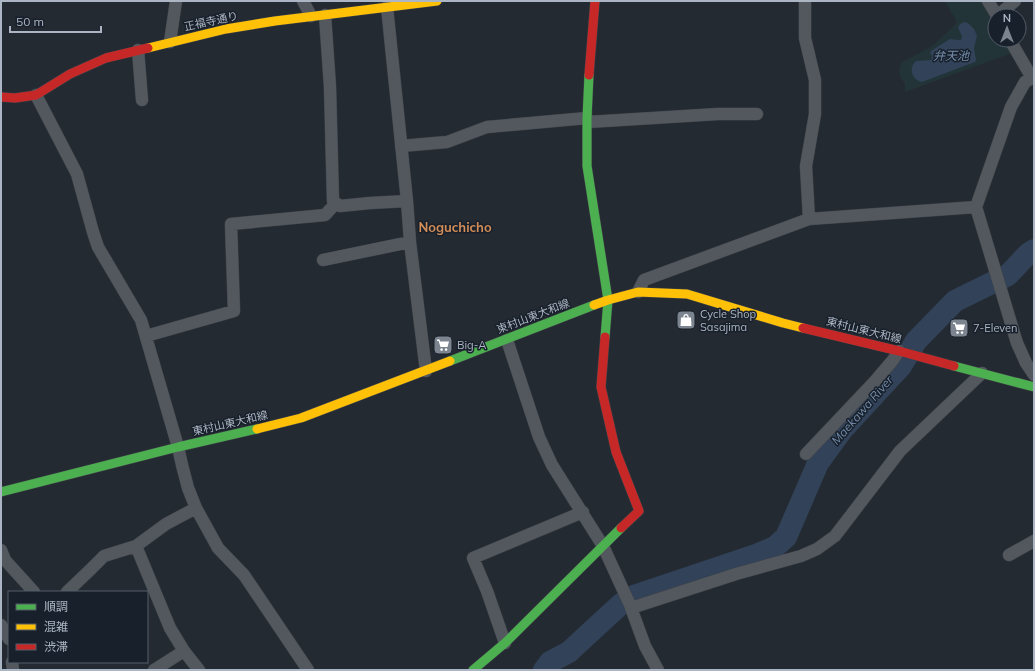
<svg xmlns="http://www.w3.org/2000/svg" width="1035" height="671" viewBox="0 0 1035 671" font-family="Mulish,'Noto Sans JP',sans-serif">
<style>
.green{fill:#223437}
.water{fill:#314259}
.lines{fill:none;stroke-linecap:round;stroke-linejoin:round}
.river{stroke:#314259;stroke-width:22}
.street-casing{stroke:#40444a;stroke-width:13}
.fast-casing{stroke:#40444a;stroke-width:10}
.slow-casing{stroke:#40444a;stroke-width:10}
.jam-casing{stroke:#40444a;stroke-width:10}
.street{stroke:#53585f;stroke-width:12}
.fast{stroke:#4caf50;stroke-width:9}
.slow{stroke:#ffc107;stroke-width:9}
.jam{stroke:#c62828;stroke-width:9}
.labels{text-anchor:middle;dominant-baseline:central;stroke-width:3;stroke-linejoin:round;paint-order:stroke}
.street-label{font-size:11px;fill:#acb5c3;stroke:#18202b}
.poi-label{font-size:11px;fill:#acb5c3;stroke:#18202b;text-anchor:start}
.water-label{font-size:12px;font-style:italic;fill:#748dac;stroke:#18202b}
.quarter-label{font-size:13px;font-weight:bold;fill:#d28d58;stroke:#18202b}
</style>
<rect width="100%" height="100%" fill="#242a31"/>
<path class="green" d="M945,1H982L995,23V40H1005L1012,53L905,92V83C898,77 898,70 902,62L931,47L952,28L957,22Z"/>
<path class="water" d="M964,22L968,23L974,29L977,36L974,48L976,60L975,62L922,82C912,80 908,68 916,61L931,60L932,56L930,53L931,51L950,39L959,40H961L962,36C959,29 955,26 964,22Z"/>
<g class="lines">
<path class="river" d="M544,670L550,662L569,652L584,638L621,604L634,596L756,555L775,547L786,537L793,521L818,463L842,430L901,366L916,341L955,301L1008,275L1028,254L1034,250"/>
<g class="street-casing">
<path id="street" d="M303,1L311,16
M805,1V38L815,80V114L806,166L809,219
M988,1L997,16
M387,7L407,201L410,242L426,371
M325,15L330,87L333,201L340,206L370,203L407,201
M997,16L1015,1
M1010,40L1032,78
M170,42L176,1
M138,50L142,100
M1034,77L1025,82L1011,107L976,207L1017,343L1026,363L1034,375
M36,95L77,174L93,232L98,247L141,320L178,447L182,465L188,488L196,508L218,548L244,575L308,670
M588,122L718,114H757
M401,146L447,142L487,127L587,118
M323,260L410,242
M638,292L644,280L809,219L976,207
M146,336L234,311L231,224L325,215L336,203
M507,340L539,437L552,465L603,546L630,605L645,646L658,670
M806,454L876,380L893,360L899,351
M136,546L170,628L184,651L199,670
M1,550L5,560L34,592
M1009,555L1034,541
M67,592L91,569L104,556L136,546L166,524L196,508
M631,608L736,574L801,556L817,549L835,536L900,451L982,373
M1,625L9,639
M505,643L487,591L473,558L583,512
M12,662L13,670
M154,670L184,651"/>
</g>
<g class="fast-casing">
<path id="fast" d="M589,75L587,118V166L608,300L605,337
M450,361L594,305
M954,366L1034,387
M1,492L178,447L257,429
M473,670L505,643L621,528"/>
</g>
<g class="slow-casing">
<path id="slow" d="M148,48L226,29L275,21L437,1
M594,305L608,300L638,292L687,294L783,323L803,328
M257,429L301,418L450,361"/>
</g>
<g class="jam-casing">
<path id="jam" d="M589,75L595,1
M1,97L15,98L36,95L70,74L106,58L148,48
M803,328L899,351L954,366
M605,337L601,387L616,452L639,511L621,528"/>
</g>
<use href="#street" class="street"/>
<use href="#fast" class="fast"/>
<use href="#slow" class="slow"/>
<use href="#jam" class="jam"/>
</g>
<defs>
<g id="shop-square" transform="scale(1)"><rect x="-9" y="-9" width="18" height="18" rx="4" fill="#7c8490" stroke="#18202b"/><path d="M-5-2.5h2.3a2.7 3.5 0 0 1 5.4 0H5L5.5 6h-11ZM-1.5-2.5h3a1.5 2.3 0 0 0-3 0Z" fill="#fff"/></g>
<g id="supermarket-square" transform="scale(1)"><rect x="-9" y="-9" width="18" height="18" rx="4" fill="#7c8490" stroke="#18202b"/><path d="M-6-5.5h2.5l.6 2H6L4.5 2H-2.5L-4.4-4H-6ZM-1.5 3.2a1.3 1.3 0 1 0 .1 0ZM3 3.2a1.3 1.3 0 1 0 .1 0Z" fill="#fff"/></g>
</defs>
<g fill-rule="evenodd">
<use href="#shop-square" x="686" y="320"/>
<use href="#supermarket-square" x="959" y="328"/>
<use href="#supermarket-square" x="443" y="345"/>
</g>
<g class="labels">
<g class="street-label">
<text transform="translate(211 21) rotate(-12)">正福寺通り</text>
<text transform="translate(533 316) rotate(-21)">東村山東大和線</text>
<text transform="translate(864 330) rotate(14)">東村山東大和線</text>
<text transform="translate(230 423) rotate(-13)">東村山東大和線</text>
</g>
<g class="poi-label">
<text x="700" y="314">Cycle Shop<tspan x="700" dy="13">Sasajima</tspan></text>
<text x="973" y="328">7-Eleven</text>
<text x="457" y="345">Big-A</text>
</g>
<g class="water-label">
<text x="951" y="55">弁天池</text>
<text transform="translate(862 410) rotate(-49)">Maekawa River</text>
</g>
<g class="quarter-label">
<text x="455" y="227">Noguchicho</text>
</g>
</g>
<rect width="1035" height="671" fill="none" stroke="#acb5c3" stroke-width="4"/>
<rect x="8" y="591" width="140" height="72" fill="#18202b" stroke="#535c68"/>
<rect x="16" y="604" width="20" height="6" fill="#4caf50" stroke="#535c68"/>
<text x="44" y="611" font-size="12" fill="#acb5c3">順調</text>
<rect x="16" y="624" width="20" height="6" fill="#ffc107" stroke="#535c68"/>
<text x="44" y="631" font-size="12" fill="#acb5c3">混雑</text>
<rect x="16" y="644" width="20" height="6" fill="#c62828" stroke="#535c68"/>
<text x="44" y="651" font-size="12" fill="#acb5c3">渋滞</text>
<g transform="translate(1007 28)"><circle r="19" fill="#18202b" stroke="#535c68"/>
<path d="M0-3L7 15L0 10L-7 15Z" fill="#7c8490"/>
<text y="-6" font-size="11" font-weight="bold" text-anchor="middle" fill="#acb5c3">N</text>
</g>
<path d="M10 26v6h91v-6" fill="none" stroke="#acb5c3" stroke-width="2"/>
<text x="16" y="26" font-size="12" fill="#acb5c3" stroke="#18202b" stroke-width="3" paint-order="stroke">50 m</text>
</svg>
